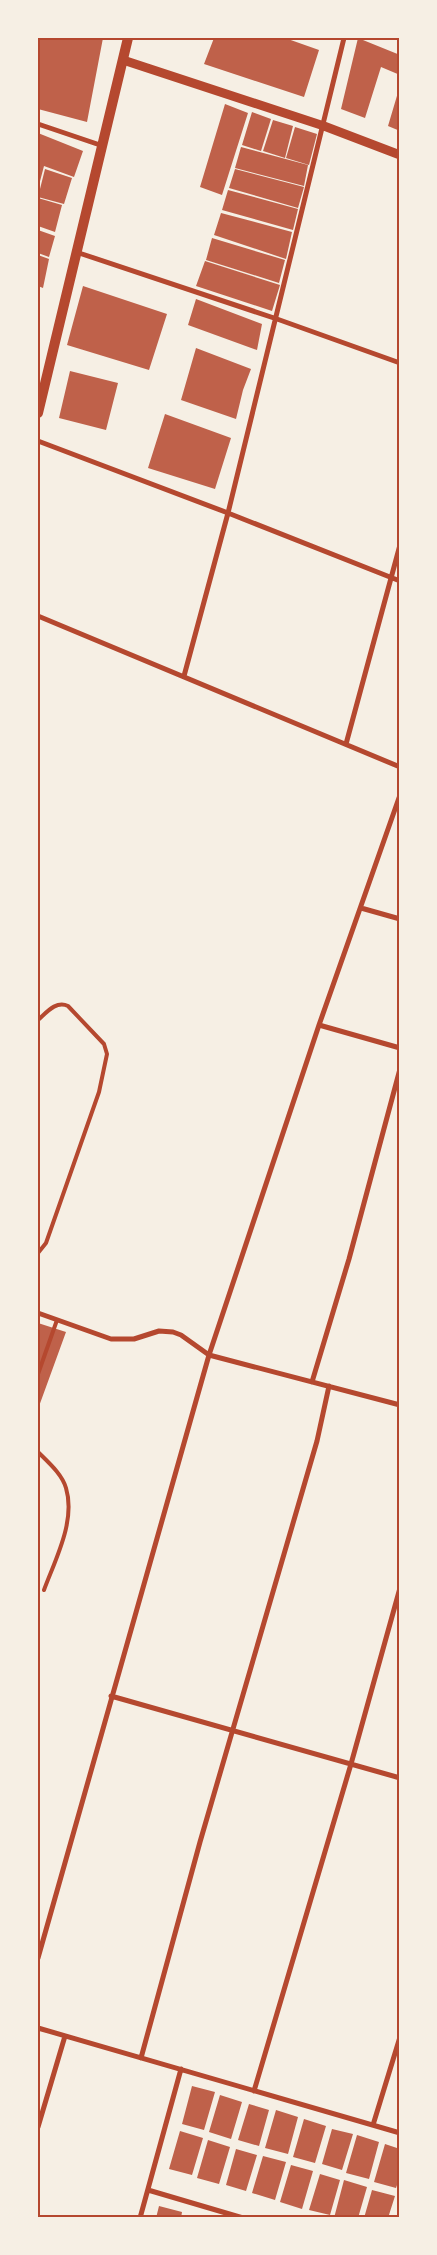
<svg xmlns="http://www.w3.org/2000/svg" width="437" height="2255" viewBox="0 0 437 2255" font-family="Montserrat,sans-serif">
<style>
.building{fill:#bf614a}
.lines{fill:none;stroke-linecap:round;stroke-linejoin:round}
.service{stroke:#b5482f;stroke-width:4}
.minor{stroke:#b5482f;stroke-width:5}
.tertiary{stroke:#b5482f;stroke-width:9}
.secondary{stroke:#b5482f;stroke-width:10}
.neatline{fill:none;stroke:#b5482f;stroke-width:2}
</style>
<rect width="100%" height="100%" fill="#f6efe4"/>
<path class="building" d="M38,38H103L87,122L38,109Z
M214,38H285L319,50L304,97L204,64Z
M358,38L400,55V75L381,67L365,118L341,109Z
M399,89H400V131L388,126Z
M225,104L248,113L222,195L200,187Z
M252,112L271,119L261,151L242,145Z
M273,120L293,126L285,158L263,151Z
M295,127L317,134L309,165L286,158Z
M38,133L83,151L74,177L44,166L38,189Z
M241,147L308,165L304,186L235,168Z
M45,169L72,178L64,204L38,197Z
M235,169L304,187L298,208L229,188Z
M228,190L298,209L293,230L222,210Z
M38,198L62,205L55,232L38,226Z
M221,213L292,232L286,259L214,235Z
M38,230L55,236L49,257L38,253Z
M212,238L285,260L279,283L206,260Z
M38,255L49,259L43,288L38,286Z
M205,261L280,285L272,311L196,286Z
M83,286L167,314L149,370L67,345Z
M196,299L262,324L257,350L188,325Z
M196,348L251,369L243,390L236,419L181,400Z
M70,371L118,383L106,430L59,418Z
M165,414L231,438L215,489L148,468Z
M38,1323L66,1332L38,1409Z
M192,2086L215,2092L204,2130L182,2124Z
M220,2095L242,2102L231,2139L209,2132Z
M249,2104L269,2110L259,2146L238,2140Z
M276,2110L298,2117L288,2154L265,2148Z
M304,2119L326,2126L315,2163L293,2157Z
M332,2129L353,2134L342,2170L322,2164Z
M180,2131L203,2138L192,2175L169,2169Z
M357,2135L379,2142L369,2179L346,2173Z
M208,2140L230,2147L219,2184L197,2178Z
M385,2144L400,2149V2176L396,2188L374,2182Z
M236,2149L257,2155L246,2191L226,2185Z
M263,2156L286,2162L275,2200L252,2193Z
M291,2165L313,2171L302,2209L280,2202Z
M320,2174L340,2180L330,2215L309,2210Z
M344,2180L367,2187L358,2218H334Z
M372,2190L395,2196L388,2218H364Z
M159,2206L182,2212L181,2218H156Z"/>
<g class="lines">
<path class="service" d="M38,1020C46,1013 56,1000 68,1006L104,1044L107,1054L99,1092L46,1243L38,1253
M38,1374L57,1320
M38,1452C48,1462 62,1474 66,1488C76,1521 55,1560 44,1590"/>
<path class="minor" d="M38,124L103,146
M76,252L277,319L400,363
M38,441L228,513L400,581
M38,616L400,767
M184,676L228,513L344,38
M346,744L400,545
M361,908L400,919
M319,1025L400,1048
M38,1313L111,1339H134L159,1331L173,1332L181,1335L209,1355L400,1405
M312,1382L349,1259L400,1069
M111,1696L400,1778
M38,1958L209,1355L319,1025L400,795
M38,2028L400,2133
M141,2058L200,1842L317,1441L329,1386
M254,2091L351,1764L400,1588
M373,2125L400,2037
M38,2127L65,2036
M148,2190L243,2218
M140,2218L181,2069"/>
<path class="tertiary" d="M123,60L324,126L400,155"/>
<path class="secondary" d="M38,413L128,38"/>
</g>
<rect width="437" height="2255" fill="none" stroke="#f6efe4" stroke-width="78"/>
<rect x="39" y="39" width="359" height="2177" class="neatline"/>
</svg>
